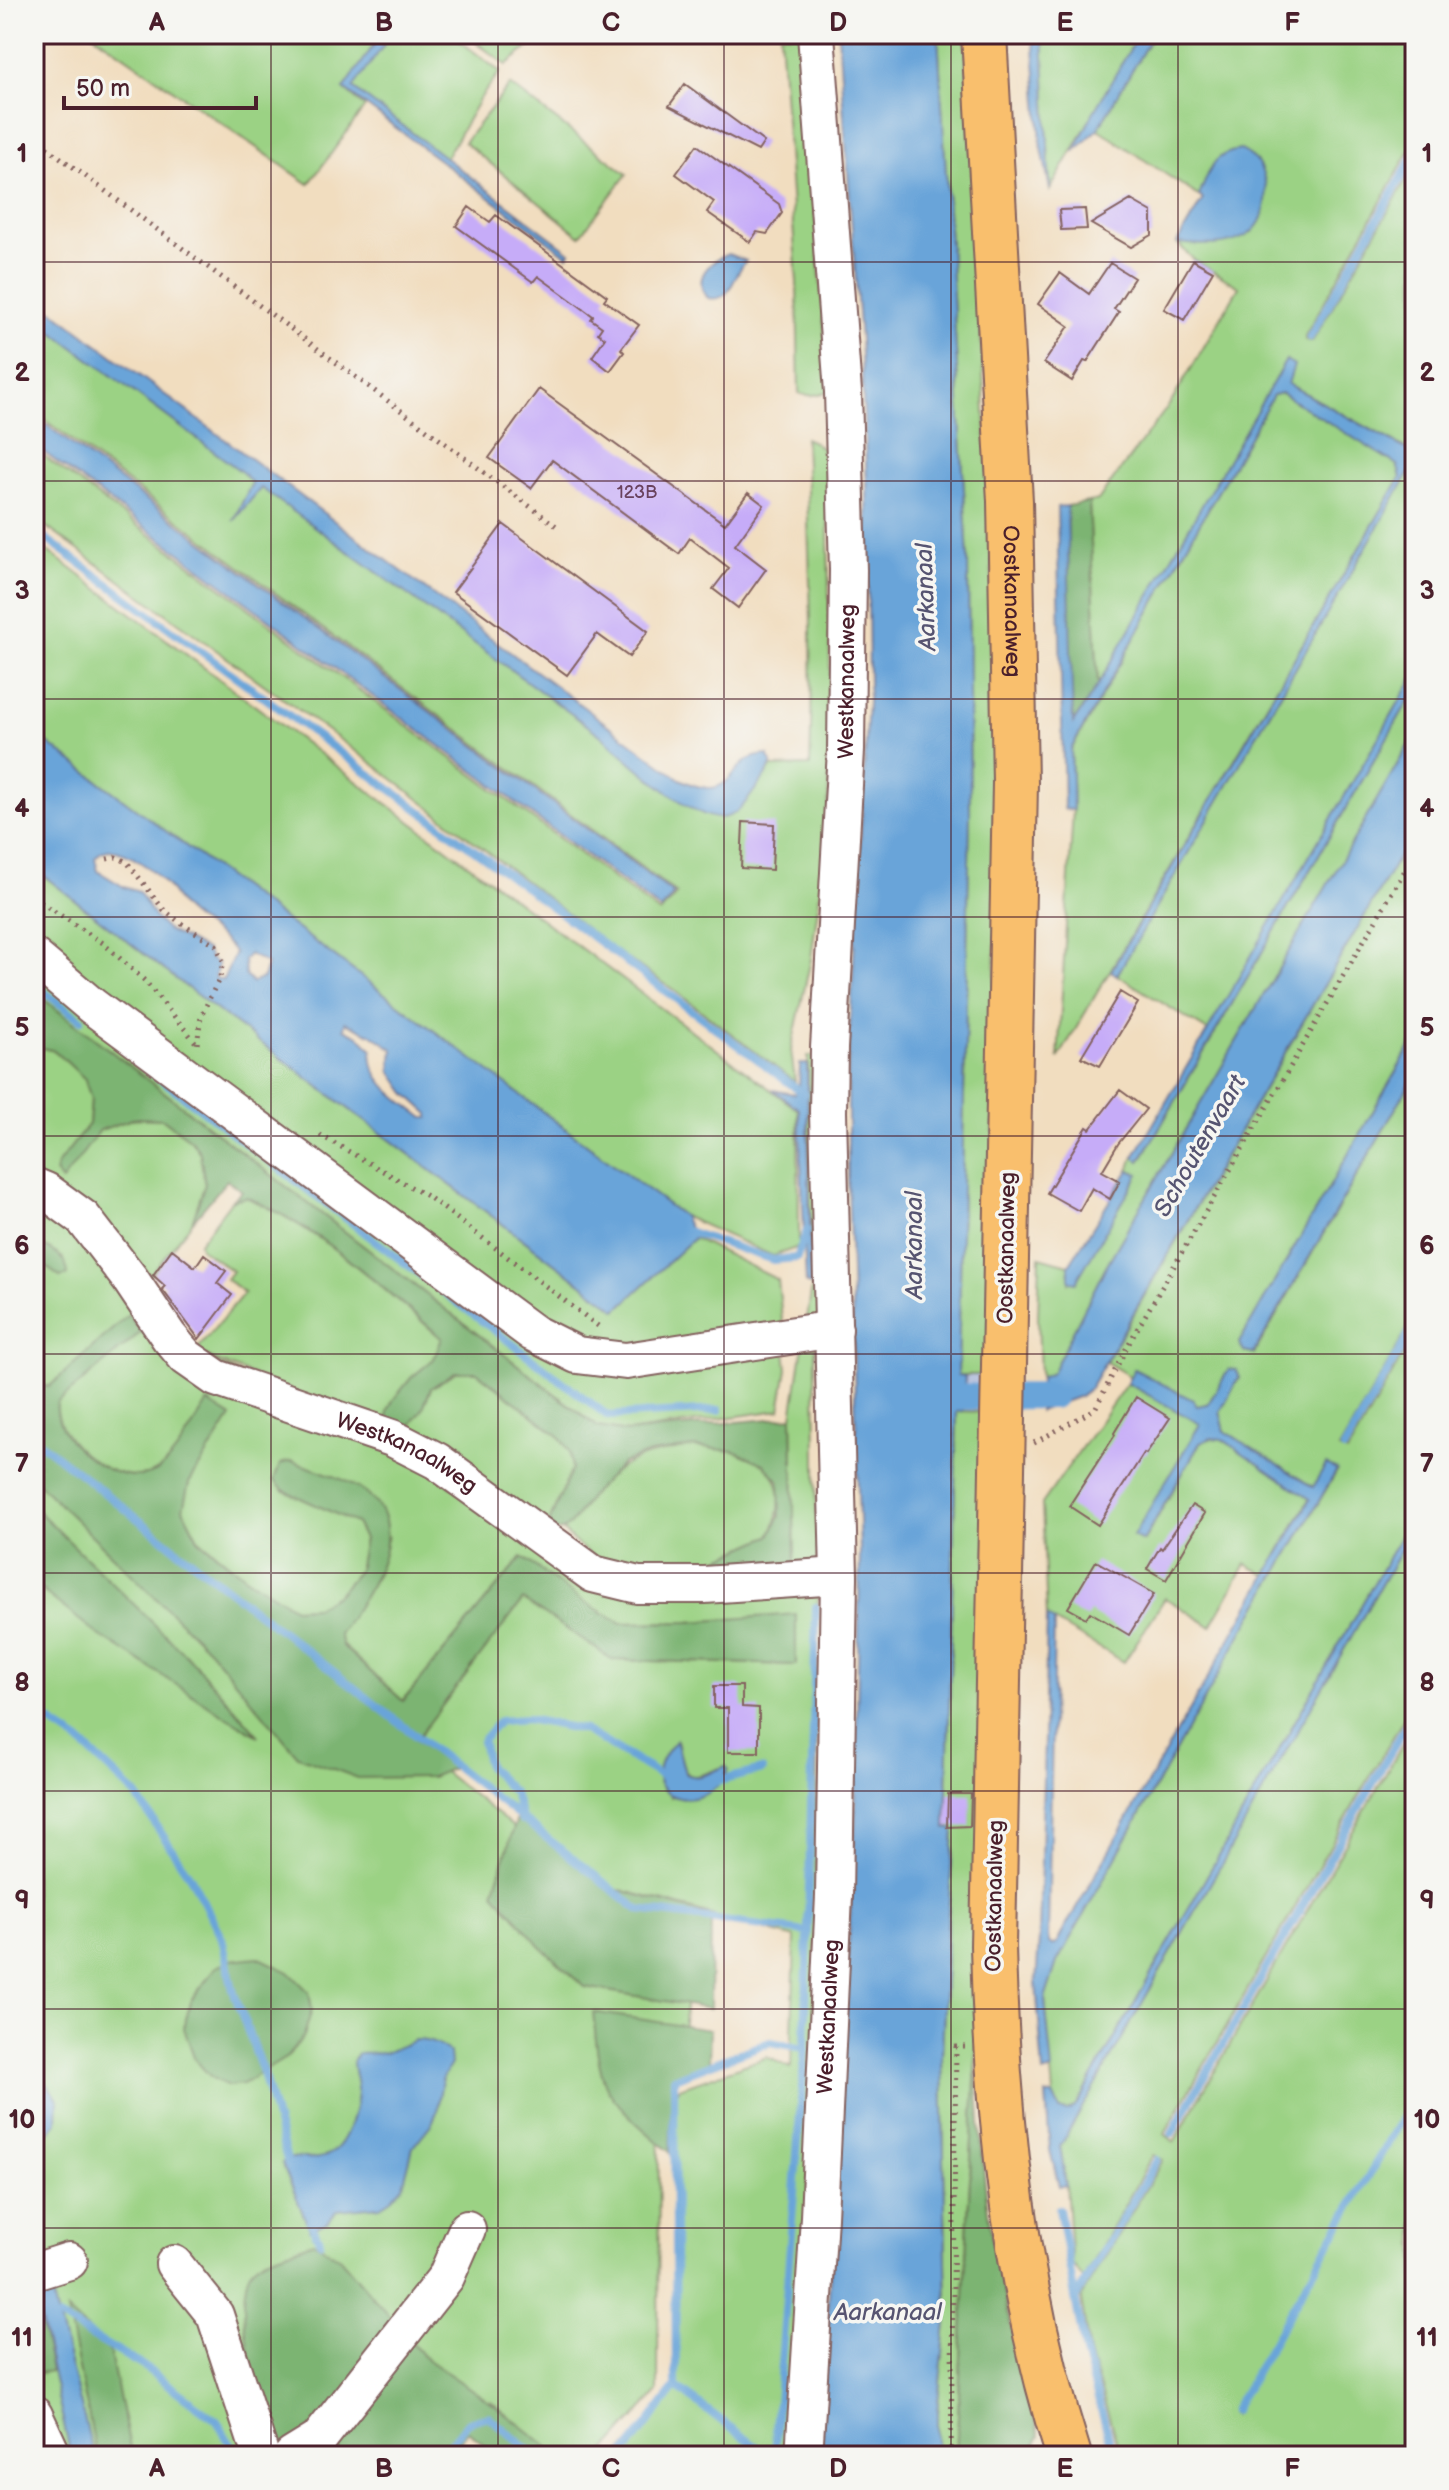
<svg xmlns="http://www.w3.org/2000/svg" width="1449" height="2490" viewBox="0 0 1449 2490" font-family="'Balsamiq Sans',sans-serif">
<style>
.industrial{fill:#bac4de}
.green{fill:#9bd284;stroke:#727858;stroke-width:2;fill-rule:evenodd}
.forest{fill:#7cb472;stroke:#636a4e;stroke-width:2}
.water{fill:#69a4d9;stroke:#5a6282;stroke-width:2;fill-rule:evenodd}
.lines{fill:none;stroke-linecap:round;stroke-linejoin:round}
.stream{stroke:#69a4d9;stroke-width:8}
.canal{stroke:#69a4d9;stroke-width:26}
.building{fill:#c6acf8}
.minor-casing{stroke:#84625f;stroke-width:40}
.major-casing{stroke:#84625f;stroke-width:48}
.path{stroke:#84625f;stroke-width:5;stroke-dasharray:2 6;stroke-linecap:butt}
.minor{stroke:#fff;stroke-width:36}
.major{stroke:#f9bf6d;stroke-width:44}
.grid{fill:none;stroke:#4a1f2b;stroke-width:2;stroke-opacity:0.55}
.labels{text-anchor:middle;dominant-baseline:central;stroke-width:7;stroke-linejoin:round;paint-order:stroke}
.number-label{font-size:18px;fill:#69425e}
.street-label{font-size:22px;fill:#4a1f2b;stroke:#f6f6f2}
.water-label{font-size:24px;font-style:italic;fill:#565471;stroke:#f6f6f2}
.neatline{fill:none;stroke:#4a1f2b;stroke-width:3}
.grid-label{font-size:26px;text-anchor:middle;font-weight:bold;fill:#4a1f2b}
</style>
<rect width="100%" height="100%" fill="#f6f6f2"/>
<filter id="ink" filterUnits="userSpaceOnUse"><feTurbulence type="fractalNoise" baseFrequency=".0125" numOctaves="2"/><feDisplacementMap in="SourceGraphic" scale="16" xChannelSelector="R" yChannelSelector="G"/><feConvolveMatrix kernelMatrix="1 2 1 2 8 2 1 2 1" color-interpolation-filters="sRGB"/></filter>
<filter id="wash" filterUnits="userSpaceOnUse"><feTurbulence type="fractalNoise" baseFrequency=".006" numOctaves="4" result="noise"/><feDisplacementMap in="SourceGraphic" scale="32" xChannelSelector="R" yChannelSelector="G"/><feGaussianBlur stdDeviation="1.8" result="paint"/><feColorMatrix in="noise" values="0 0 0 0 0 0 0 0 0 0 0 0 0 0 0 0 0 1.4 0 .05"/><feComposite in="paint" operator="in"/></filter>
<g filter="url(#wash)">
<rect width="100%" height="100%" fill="#f1ddbf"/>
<path class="industrial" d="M990,1375L989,1412L963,1411L965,1376Z"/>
<path class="green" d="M93,34H360L374,45L344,89L365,107L309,184Z
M369,34H451L500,72L479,100L445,159L352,88L383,45Z
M465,34H546L506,65Z
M780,34H801L829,391C820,394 808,398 799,393L797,282Z
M938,34H965L991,525L997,839L990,1375H958L970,816L968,559Z
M1043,34H1139L1050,190Z
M1153,34H1415V142L1305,336V340L1312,342L1415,165V451L1414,453L1288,384L1286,361L1098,685L1089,502L1098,500L1172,401L1239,287L1194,260L1177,243L1203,199L1098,129Z
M510,85L627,174L580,236L464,142Z
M34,318L599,734L645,773L703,814L769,771L771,767L810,766C814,657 809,548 805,438L814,442L827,453L830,671L828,830L811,959L791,1050L795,1082L671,988L612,948L372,763L34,518V449L660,913L677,894L34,412Z
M1281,393L1398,465L1401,477L1058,1059L1073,810L1071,750L1273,395Z
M1415,463V675L1208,1031L1117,975Z
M34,541L798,1110L799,1247L773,1256L683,1216L34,733Z
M1415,690V734L1105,1268L1052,1373L1040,1378L1038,1316L1040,1257L1069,1265V1281L1135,1172L1129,1170L1134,1157L1141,1160Z
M1415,829V1039L1239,1343L1254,1354L1415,1075V1316L1339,1449L1347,1453L1415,1334V1511L1076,2106L1068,2111L1059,2110L1053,2095L1045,1999L1057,1962L1235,1645L1337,1471L1313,1487L1225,1431L1220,1412L1239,1377L1229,1370L1208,1404L1197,1406L1134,1370L1131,1377L1106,1362Z
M34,868L185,986L617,1310L694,1238L778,1280L787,1369L780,1410L627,1432L598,1427L34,992Z
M34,1046L55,1051L85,1079L91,1099L89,1124L57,1165L62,1180L100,1130L135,1118L163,1119L191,1140L200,1153L205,1184L192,1222L142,1286L34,1178Z
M808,1056L818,1057L823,1284L815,1355L817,1562L795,1563L792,1417L812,1286Z
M34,1193L65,1211L164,1339L400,1448L547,1557L818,1587L815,2065L791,2456H618L677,2388V2092L679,2088L767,2057L791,2068L795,1938L610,1887L416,1740L523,1600L613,1660L796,1665V1615L689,1622L621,1623L584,1602L522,1557L403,1701L342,1645L339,1634L377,1575L388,1536L283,1490L356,1523L364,1539L358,1571L338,1594L315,1607L294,1608L245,1577L198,1538L182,1509L189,1483L230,1416L208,1403C195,1421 174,1462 155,1472C118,1490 53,1443 57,1403L133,1322L128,1316L50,1386L34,1387V1258L60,1277L63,1258L34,1241ZM677,1741C687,1785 686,1780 726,1766L671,1797Z
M246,1197C318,1227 383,1288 442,1339L434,1359L411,1378L387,1430L195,1352L244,1293L226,1279L232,1271L200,1248L199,1243L232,1200Z
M456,1372H477L559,1436L570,1452L572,1469L550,1520V1532L394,1433L422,1409L431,1388Z
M1127,1383L1201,1424L1134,1536L1144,1541L1200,1443L1211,1438L1222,1439L1310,1498L1266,1575L1246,1564L1211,1626L1165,1598L1124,1662L1047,1617L1042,1504Z
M957,1411L989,1412L976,2060L956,2456H937V2412L947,2313L942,2056L947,1931L954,1829H946Z
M693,1447C705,1448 719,1448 731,1450C780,1459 790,1496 770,1536L720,1558L719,1567C679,1569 619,1576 585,1551C577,1545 570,1537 562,1530C575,1522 581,1509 590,1497C620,1458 647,1454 693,1447Z
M34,1448L612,1905L690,1925L682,2056L659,2077L658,2392L601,2456H555L491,2401L463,2409L423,2456H34Z
M1415,1525V1699L1165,2133L1174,2142L1415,1723V2090L1230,2412L1233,2415L1415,2101V2456H1121L1089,2353L1081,2297L1163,2160L1153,2155L1083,2279L1072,2263L1066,2185L1060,2147Z"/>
<path class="forest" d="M1089,502L1098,685L1072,724L1067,506Z
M34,992L598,1427L627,1432L792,1417L795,1563L719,1567L720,1558L770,1536L780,1516L779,1481L764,1464L734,1451L693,1447L650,1453L623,1463L593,1493L570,1525L562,1530L550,1532V1520L572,1469L570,1452L559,1436L477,1372H455L431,1388L422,1410L411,1425L394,1433L387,1430L388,1411L393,1400L411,1378L434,1359L442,1338C383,1288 318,1227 246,1197L232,1200L242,1191L227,1180L192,1222L205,1184L200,1153L191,1140L163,1119L135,1118L100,1130L62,1181L55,1173L57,1165L89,1124L91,1099L85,1079L55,1051L34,1046Z
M34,1241C49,1249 68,1256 68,1275L60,1277L34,1258Z
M128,1315L141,1332L57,1403C52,1443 118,1490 155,1472C174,1462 195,1421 208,1402L231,1417L189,1483L183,1509L198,1539L245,1577L294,1608L315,1607L338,1594L358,1571L364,1539L356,1523L283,1490L274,1480L280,1464L291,1461C313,1469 340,1476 360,1489C418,1526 367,1594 339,1634L342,1646L403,1701L522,1557L584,1602L621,1623L689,1622L796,1614V1665L613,1660L523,1600L416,1740L453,1768L431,1777L358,1778L298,1756L210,1651L34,1479V1387L50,1386Z
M34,1507L193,1662L259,1736L239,1725L96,1633L34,1584Z
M517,1818L610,1887L711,1916L710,2009L585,1987L540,1946L494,1892Z
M258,1957L289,1972L309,1992L312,2009L304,2036L287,2057L243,2084L228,2086L212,2078L195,2060L184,2028L190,2002L215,1968L229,1960Z
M593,2012L710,2030L709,2064L673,2077L670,2152C650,2135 625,2115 610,2093C597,2074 596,2035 593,2012Z
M976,2060C980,2117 982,2175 991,2232C1003,2301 1022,2369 1040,2436L1030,2456H956Z
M34,2144C52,2160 49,2179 47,2202L40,2205L38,2195L34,2189Z
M313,2242L340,2258L423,2356L497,2407L560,2456H498L468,2431L449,2456H275C265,2418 224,2293 256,2264C266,2255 299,2248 313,2242Z
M34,2290L51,2371L34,2374Z
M67,2311L109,2350L132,2456H97Z"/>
<path class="water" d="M360,34H369L384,45L353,88L570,252L568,256L344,89L374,45Z
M838,34H938L968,559L970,816L958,1375L965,1376L963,1411L957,1412L946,1828L954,1829L947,1931L942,2056L947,2313L937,2412V2456H820L855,1829L860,1552L848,1178V1064L869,684L867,485L861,354Z
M1033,34H1043L1050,190L1041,143Z
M1139,34H1153L1098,129L1074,152L1093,113Z
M1241,150C1246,153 1252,156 1256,161C1272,182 1270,222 1246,236C1226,248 1199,245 1177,243L1203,199L1199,196C1210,171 1211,153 1241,150Z
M728,254L746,261C732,275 733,303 708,298C691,278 710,261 728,254Z
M34,297L680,779C739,809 724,755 768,755L772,763C768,775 759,784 752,794C744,805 735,818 719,818C689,818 623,754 599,734L261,488L233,521L252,483L243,473L34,318Z
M1286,360L1294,365L1288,384L1413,453L1415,451V463L1117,975L1111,971L1401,477L1397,465L1281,393L1273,395L1071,749L1073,810L1064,809L1057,507L1067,506L1073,723L1098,685Z
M34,416L41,421L674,894L661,910L34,445Z
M1415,675V690L1140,1161L1134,1157Z
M34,733L683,1216L694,1238L617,1310L185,986L34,868ZM109,850C131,852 153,870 167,886C173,893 177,901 182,907C199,925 220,932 235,953L223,980L215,978L218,964L211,960L206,950L167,930L155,918L139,892L124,887L98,871L95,858L101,852ZM249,954L267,964L263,978L252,983L245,975L244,960ZM345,1022L371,1034L393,1049L391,1071L406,1093L429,1114V1118H424C403,1102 366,1079 372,1049L359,1036L344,1029Z
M1415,734V829L1090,1388L1080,1396L1039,1411L1040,1378L1052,1373L1105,1268Z
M1415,1039V1075L1253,1354L1244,1352L1239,1343Z
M800,1064H807L811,1285L806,1284L799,1109L773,1090L794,1094L799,1086Z
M1129,1170L1139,1174L1076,1282L1069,1281V1265Z
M1134,1369L1193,1400L1197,1406L1208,1404L1229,1369L1236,1370L1239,1377L1220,1412L1225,1431L1313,1487L1326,1465L1337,1470L1235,1645L1057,1962L1045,1999L1052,2070L1043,2073L1036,1983L1039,1939L1047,1617L1054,1621L1048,1943L1052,1945L1057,1942L1310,1499L1222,1439L1211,1438L1200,1443L1143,1541L1133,1536L1200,1424L1127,1383Z
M1415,1511V1525L1060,2147L1066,2185L1059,2187L1050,2150L1046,2095H1053L1060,2110L1068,2111L1076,2106Z
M676,1740L685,1773C698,1782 712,1771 726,1766L728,1770C707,1822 621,1798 676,1740Z
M415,2040C430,2040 438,2044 450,2053L451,2064L442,2079L437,2112L432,2123L413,2147L403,2186L391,2199L380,2206L337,2210L328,2222L310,2230L282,2163C294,2153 304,2160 318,2158C345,2155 355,2115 357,2093C358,2083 353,2072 353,2062L357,2054L385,2053Z
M34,2066L58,2099L57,2123L49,2132L34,2125Z
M34,2192L37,2195L47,2265L34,2268Z
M50,2286L94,2456H71L34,2290Z"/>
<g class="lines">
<path class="stream" d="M1310,337L1415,154
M34,530L536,895L804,1094
M34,984L81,1020
M134,1059L608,1416L719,1410
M681,1229L773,1260L797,1258L807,1230
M34,1438L639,1910L807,1932
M1344,1448L1415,1324
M44,1718L79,1741L136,1795L191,1878L222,1938L233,1990L263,2073L289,2167
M715,1782L762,1770
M522,1820L514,1793L488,1767L482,1741L499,1721L527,1719L584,1730L665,1778
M805,2048L816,1607
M1172,2133L1415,1710
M1059,2209L1085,2353L1114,2456
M310,2221L320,2242
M1075,2299L1157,2160
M60,2318L143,2366L217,2421L237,2456
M676,2387L769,2456
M1233,2411L1415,2095
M440,2456L468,2422L488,2416L536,2456
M623,2456L676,2387L674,2078L770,2042L805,2048L774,2456"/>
<path class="canal" d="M929,1397L1053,1396L1063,1379"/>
</g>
<g id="blocks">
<path class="building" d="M685,84L764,142L758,151L669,106Z
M697,145L779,204L782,213L767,234L757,232L750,242L707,212L714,202L676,174Z
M1131,200L1152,212V235L1131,247L1091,224Z
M469,207L490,222L496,215L607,296L604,300L639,325L621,349L624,352L610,371L592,357L605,338L598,333L602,327L591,319L593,316L538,276L533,282L456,226Z
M1085,209L1087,229L1061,230L1059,210Z
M1193,260L1213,271L1184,320L1164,309Z
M1110,263L1134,278L1114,309L1119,312L1087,362L1084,361L1072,381L1044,363L1069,326L1038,304L1060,273L1089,294Z
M539,389L725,524L748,493L764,505L735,545L766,569L738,608L713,589L729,568L690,538L679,554L552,460L531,488L489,458Z
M503,524L648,631L629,657L597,634L567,675L453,592Z
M743,822L774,824L772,870L741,868Z
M1120,992L1138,1003L1100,1066L1081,1057Z
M1120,1090L1146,1109L1118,1144L1102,1171L1120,1181L1110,1199L1092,1188L1079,1211L1047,1193L1087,1127L1090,1129Z
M172,1249L195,1267L204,1254L226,1271L217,1283L232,1295L199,1339L162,1289L165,1286L153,1275Z
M1136,1397L1170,1418L1146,1454L1144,1453L1098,1525L1069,1506L1115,1435L1114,1433Z
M1192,1505L1205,1513L1166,1580L1147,1569L1160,1547L1162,1549Z
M1096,1561L1154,1594L1129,1635L1090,1612L1086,1618L1068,1608Z
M714,1686H742V1707L759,1708V1752H728V1708H714Z
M948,1794H971L970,1826L947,1827Z"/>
</g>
</g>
<g filter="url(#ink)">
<use href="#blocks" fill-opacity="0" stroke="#84625f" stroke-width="2"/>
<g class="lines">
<g class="minor-casing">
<g id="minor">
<path d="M34,957L92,1006L533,1333L577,1355L626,1361L834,1329"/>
<path id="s1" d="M34,1186L46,1191L83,1218L130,1279L169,1337L186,1357L216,1378L392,1438L437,1461L593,1574L638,1585H704L839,1576"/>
<path d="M174,2264L215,2315L261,2456"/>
<path d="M34,2272L69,2261"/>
<path d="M34,2415L53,2456"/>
<path d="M292,2456L318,2440L446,2277L467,2229"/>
<path id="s2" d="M804,2456L819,2217L834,1896L839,1576L828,1112L829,1048L846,750L848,570L843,392L816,34"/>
</g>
</g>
<g class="major-casing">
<g id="major">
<path id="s3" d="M984,34L1010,501L1015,783L993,1946C997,2119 1016,2291 1069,2456"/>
</g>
</g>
<path class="path" d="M34,138L559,528
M107,859L116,857L127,862L164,910L182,924L216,945L223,961L220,977L201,1016L197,1045
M34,898L103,943L145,981L197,1044
M320,1135L430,1198L598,1326
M1034,1443L1095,1409L1128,1345L1415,853
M951,2456L956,2047H965"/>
<use href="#minor" class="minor"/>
<use href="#major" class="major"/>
</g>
</g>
<path class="grid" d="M271,34V2456M498,34V2456M724,34V2456M951,34V2456M1178,34V2456M34,262H1415M34,481H1415M34,699H1415M34,917H1415M34,1136H1415M34,1354H1415M34,1573H1415M34,1791H1415M34,2009H1415M34,2228H1415"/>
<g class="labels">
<g class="number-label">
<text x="637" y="492">123B</text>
</g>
<g class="street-label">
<text stroke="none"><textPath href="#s3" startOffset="568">Oostkanaalweg</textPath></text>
<text stroke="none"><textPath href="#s2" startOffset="1776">Westkanaalweg</textPath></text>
<text transform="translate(1007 1248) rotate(-89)">Oostkanaalweg</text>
<text stroke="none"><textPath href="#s1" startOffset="474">Westkanaalweg</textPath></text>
<text transform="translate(995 1896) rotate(-89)">Oostkanaalweg</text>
<text stroke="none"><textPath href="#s2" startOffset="440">Westkanaalweg</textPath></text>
</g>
<g class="water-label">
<text transform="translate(926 597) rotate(-92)">Aarkanaal</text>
<text transform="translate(1200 1146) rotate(-60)">Schoutenvaart</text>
<text transform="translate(914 1245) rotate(-90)">Aarkanaal</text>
<text x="888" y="2312">Aarkanaal</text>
</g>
</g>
<rect width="1449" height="2490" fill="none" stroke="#f6f6f2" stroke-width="88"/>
<path d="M64 96v12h192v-12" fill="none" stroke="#4a1f2b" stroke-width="4"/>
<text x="76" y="96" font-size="24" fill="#4a1f2b" stroke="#f6f6f2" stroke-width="6" paint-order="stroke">50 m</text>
<rect x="44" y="44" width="1361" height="2402" class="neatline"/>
<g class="grid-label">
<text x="157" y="31">A</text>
<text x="384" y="31">B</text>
<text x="611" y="31">C</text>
<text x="838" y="31">D</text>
<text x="1065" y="31">E</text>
<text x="1292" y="31">F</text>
<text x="22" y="162">1</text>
<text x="1427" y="162">1</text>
<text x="22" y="381">2</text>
<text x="1427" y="381">2</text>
<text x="22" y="599">3</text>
<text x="1427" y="599">3</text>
<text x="22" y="817">4</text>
<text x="1427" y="817">4</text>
<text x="22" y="1036">5</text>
<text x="1427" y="1036">5</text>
<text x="22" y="1254">6</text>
<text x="1427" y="1254">6</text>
<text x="22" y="1472">7</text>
<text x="1427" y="1472">7</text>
<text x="22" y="1691">8</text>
<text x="1427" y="1691">8</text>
<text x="22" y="1909">9</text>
<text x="1427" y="1909">9</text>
<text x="22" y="2128">10</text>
<text x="1427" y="2128">10</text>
<text x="22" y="2346">11</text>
<text x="1427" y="2346">11</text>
<text x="157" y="2477">A</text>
<text x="384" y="2477">B</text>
<text x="611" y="2477">C</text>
<text x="838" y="2477">D</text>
<text x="1065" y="2477">E</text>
<text x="1292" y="2477">F</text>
</g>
</svg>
